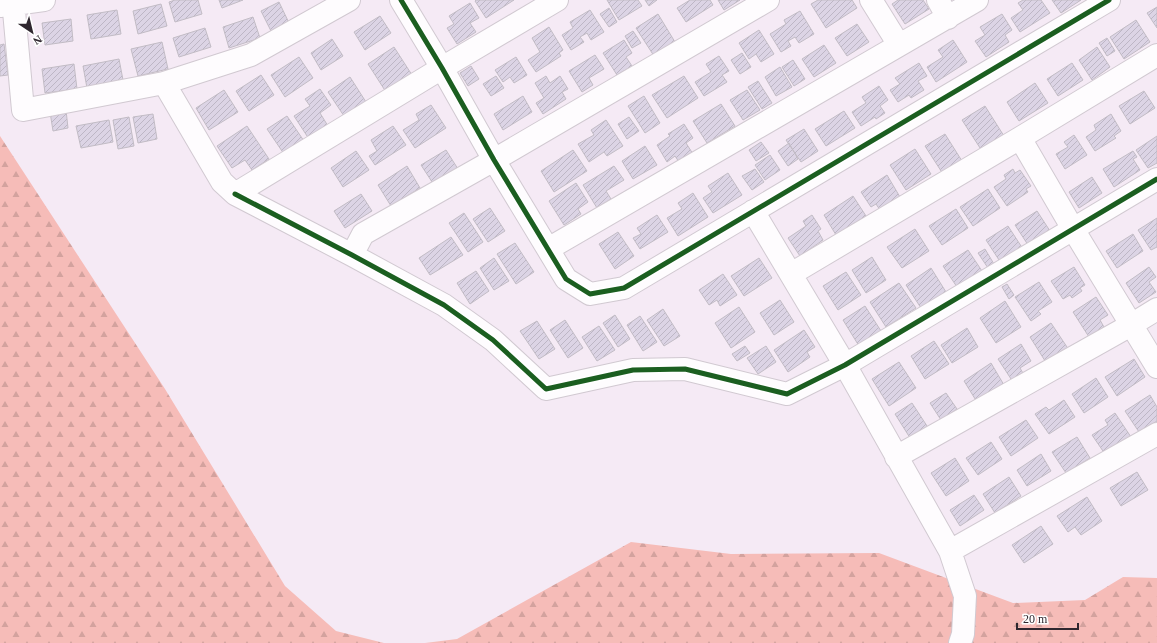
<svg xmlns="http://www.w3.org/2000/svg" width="1157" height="643" viewBox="0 0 1157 643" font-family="'Times New Roman',serif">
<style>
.forest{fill:url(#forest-firs)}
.building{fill:url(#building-hatch);stroke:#c2bcc5}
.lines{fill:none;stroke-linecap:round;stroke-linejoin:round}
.minor-casing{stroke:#d1c9d1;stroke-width:24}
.minor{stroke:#fefcfe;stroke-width:22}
.cycleway-casing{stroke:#fff;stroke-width:8}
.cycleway{stroke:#1b5e20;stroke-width:5}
</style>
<defs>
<pattern id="forest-firs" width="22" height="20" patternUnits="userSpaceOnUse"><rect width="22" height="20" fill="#f6bcb8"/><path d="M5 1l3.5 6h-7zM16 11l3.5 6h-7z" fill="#d3a29e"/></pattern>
<pattern id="building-hatch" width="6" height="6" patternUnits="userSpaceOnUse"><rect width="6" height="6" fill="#dcd4e5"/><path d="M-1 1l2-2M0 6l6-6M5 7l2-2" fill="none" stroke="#bdb6c5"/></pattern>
</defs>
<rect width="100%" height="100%" fill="#f5eaf5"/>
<path class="forest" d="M0,136L165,389L285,586L336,631L384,643H0Z
M631,542L731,554L879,553L1013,603L1085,600L1123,577L1157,578V643H425L457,639Z"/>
<path class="building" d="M175,0H198L202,14L175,22L169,2Z
M219,0H243L222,8Z
M476,0H514L486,18L475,1Z
M607,0H638L642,6L619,20Z
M645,0H657L649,6Z
M690,0H710L713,5L686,22L677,8Z
M718,0H740L724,10Z
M818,0H852L857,8L826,28L811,4Z
M898,0H923L929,9L905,24L892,4Z
M1023,0H1041L1050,13L1020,32L1011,18L1023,10L1018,3Z
M1052,0H1081L1061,13Z
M279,2L290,25L272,33L261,11Z
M470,3L479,18L470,23L476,32L457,44L447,28L454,24L449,16Z
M161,4L167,26L138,34L133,11Z
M1157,7V28L1147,13Z
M609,8L617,22L609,27L600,14Z
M117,10L121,34L91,39L87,15Z
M590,10L604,32L591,40L587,33L580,37L584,42L571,50L562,35L573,28L570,22Z
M800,11L814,34L799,43L795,37L788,41L791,46L781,52L770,34L786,24L784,20Z
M658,14L675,42L654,56L636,28Z
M1002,14L1012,30L1005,35L1009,42L986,57L975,41L985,35L980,27Z
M380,16L391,33L365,50L354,32Z
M253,17L260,38L229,48L223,27Z
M71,19L73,41L45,45L42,23Z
M1136,20L1150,42L1124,59L1110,37Z
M857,24L869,42L847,56L835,38Z
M549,27L563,50L559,53L561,56L536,72L528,60L540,52L532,38Z
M205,28L211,47L179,57L173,38Z
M759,30L774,54L761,62L756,54L749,59L739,43Z
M633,31L641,43L632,48L625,36Z
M1107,38L1115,51L1107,56L1099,43Z
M332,39L343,56L321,70L311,53Z
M624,40L632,53L626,57L632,66L617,75L603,53Z
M953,40L967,62L936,82L927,67L943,57L938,50Z
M162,42L168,69L138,76L131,49Z
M4,44L8,75L0,76V45Z
M824,45L836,63L814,77L802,59Z
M394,47L412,75L386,92L368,64Z
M1097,47L1110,67L1092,80L1079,60Z
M742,53L751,67L740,74L731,60Z
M595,55L604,69L589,78L593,85L582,92L569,71Z
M719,56L729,71L722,75L727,82L704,96L695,82L711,72L706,64Z
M299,57L313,78L285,97L271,75Z
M516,57L527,75L514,83L510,77L503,82L495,70Z
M119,59L123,80L87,88L83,66Z
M793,60L805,79L794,86L782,67Z
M919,63L927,76L918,81L924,90L911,98L909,95L898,102L890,90L900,84L895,78Z
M1072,63L1083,80L1058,96L1047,79Z
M74,64L77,89L45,93L42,69Z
M471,66L479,79L468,86L460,73Z
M780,67L792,87L776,96L765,77Z
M261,75L274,95L249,111L236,91Z
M496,76L504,88L491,96L483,84Z
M546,76L550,83L560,76L568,89L562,92L566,99L543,114L536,103L544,98L535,83Z
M684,76L698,98L667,118L652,95Z
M350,77L366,102L344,116L328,92Z
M758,81L772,103L762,109L748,87Z
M1035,83L1048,103L1019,121L1007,102Z
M879,86L888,100L880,106L885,113L876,119L875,117L861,126L852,112L866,103L862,97Z
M320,89L331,105L320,113L328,126L309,139L294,116L310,106L305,99Z
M224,90L238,112L209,130L196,108Z
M747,90L760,110L743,120L730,100Z
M1144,91L1155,108L1130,124L1119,106Z
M523,96L532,112L503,130L494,114Z
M644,96L660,123L645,133L628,106Z
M721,104L735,126L707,143L693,121Z
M431,105L446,128L415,148L403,130L419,120L416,114Z
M985,106L1004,136L982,151L962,120Z
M66,110L68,128L53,131L50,112Z
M844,111L855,128L826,146L815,129Z
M153,114L157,139L138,143L133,117Z
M1111,114L1121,131L1114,136L1116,138L1095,151L1086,137L1096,130L1094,125Z
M287,116L304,141L284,154L267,129Z
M129,117L134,146L118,149L113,120Z
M629,117L639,131L627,139L618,124Z
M109,120L113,142L81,148L76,126Z
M606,120L623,146L607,156L604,152L589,162L578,144L594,135L591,130Z
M684,124L693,138L686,143L693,154L679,162L675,156L667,162L657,145L670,136L668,134Z
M247,126L269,159L252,170L245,160L232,168L217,146Z
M393,126L406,145L375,165L369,156L377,151L371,140Z
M804,129L818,151L801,162L786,140Z
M945,134L962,161L943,174L925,146Z
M1074,135L1087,155L1065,169L1056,154L1068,147L1064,142Z
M1157,136V163L1148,168L1136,150Z
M761,142L769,153L756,161L749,150Z
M789,143L798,159L788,166L778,151Z
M645,146L657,165L633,179L622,161Z
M915,149L931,174L906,190L890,165Z
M446,150L458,169L434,185L421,165Z
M573,150L587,171L554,192L541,171Z
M356,151L369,170L343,187L331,168Z
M1133,151L1137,157L1133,159L1140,170L1114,187L1103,169Z
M770,155L780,170L765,180L755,165Z
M407,166L420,188L391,206L378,185Z
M614,166L624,180L606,191L611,199L597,208L583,185Z
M755,169L764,182L752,190L742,176Z
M1013,169L1015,173L1020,170L1031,186L1026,189L1028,192L1007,206L994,187L1006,179L1004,175Z
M728,173L742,195L713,213L703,198L712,192L708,186Z
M887,175L900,197L880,210L876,204L871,207L861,192Z
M1092,177L1102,193L1079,208L1069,192Z
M576,183L588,202L578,209L581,214L564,225L549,201Z
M988,189L1000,208L973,226L960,207Z
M693,193L708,217L678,236L667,218L682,209L678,203Z
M361,194L372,211L345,228L334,211Z
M853,196L866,216L836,235L824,215Z
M490,208L505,231L488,242L473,219Z
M956,209L968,228L942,245L929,226Z
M1037,211L1052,234L1030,248L1015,225Z
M464,213L483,242L468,252L449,223Z
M657,215L668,232L640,249L633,238L641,234L637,228Z
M812,215L821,229L818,231L823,240L800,256L788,238L806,226L803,221Z
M1157,218V247L1151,250L1138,230Z
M1008,226L1023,249L1001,263L986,240Z
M915,229L929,251L902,268L887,247Z
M618,232L634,256L615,269L599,244Z
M1133,234L1143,251L1117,268L1106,251Z
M451,237L463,255L430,275L419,258Z
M515,243L534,272L516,284L497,254Z
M985,249L994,264L988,268L978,253Z
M968,250L982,271L957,287L943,266Z
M872,257L886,280L866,293L852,270Z
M494,258L509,281L494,290L480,268Z
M759,258L772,278L744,296L731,276Z
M1074,267L1085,285L1080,288L1082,291L1072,298L1070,295L1063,299L1051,281Z
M1149,267L1156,277L1149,282L1156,292L1139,303L1126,283Z
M931,268L946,292L921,308L906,285Z
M476,271L489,291L470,304L457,283Z
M846,272L861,295L838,310L823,286Z
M723,274L737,295L720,306L717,300L709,305L699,290Z
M1039,282L1052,302L1038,311L1041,314L1031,321L1015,297Z
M899,283L916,308L886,327L870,302Z
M1007,284L1014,295L1009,299L1002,287Z
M1096,297L1108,315L1100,320L1104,327L1089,337L1073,312Z
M780,300L794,322L774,335L760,313Z
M1005,301L1021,327L996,343L980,318Z
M865,306L881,331L859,346L843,320Z
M739,307L755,332L731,348L715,323Z
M663,309L680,336L664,346L647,320Z
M615,315L630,339L618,347L603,323Z
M640,316L657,342L643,351L627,325Z
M565,320L583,348L568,358L550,330Z
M537,321L555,349L539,359L520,331Z
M1051,323L1069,350L1047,364L1030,337Z
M599,326L615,350L597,361L582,337Z
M967,328L978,347L952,363L941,345Z
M804,330L815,347L807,352L810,357L788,372L774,350Z
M934,341L949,364L925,379L911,356Z
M1021,344L1031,361L1020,368L1024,375L1013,382L998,359Z
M745,346L750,353L737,361L732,354Z
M766,346L776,362L758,374L747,358Z
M1134,359L1145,377L1117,396L1105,377Z
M899,362L916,388L889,406L872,379Z
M991,363L1004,385L977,402L964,381Z
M1096,378L1108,397L1084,413L1072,394Z
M946,393L957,409L941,420L930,403Z
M1150,395L1157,407V421L1139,432L1125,411Z
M1064,400L1075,417L1049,434L1035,414L1046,407L1049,410Z
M912,403L929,429L912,441L895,414Z
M1115,413L1131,437L1105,454L1092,435L1108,425L1105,420Z
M1026,420L1038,438L1011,456L999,437Z
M1077,437L1090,458L1066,473L1052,452Z
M991,442L1002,459L978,475L966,458Z
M1041,454L1051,471L1027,486L1017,470Z
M955,458L969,481L946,496L931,473Z
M1137,472L1148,490L1121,506L1110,488Z
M1009,477L1021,496L995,513L983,494Z
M974,495L984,510L960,526L950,510Z
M1087,497L1102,521L1081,535L1075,527L1068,532L1057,516Z
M1041,526L1053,544L1024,563L1012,545Z"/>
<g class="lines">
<g class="minor-casing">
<path id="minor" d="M13,0L23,110L164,83L251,55L349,0
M401,0L442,68L494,160L566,279L590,294L624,288L1109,0
M871,0L899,45
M938,0L948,18
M0,6L44,0
M164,83L222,182L235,194L442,68L557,0
M1020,138L1073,229L1157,367
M235,194L352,255L444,305L493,340L546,389L633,370L685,369L787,394L845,365L1157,179
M753,211L845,365L950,551L1157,434
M548,249L977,0
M352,255L363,234L494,160L768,0
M791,274L1020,138L1157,55
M896,457L1131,325L1157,309
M950,551L965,596L963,634L960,643"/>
</g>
<use href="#minor" class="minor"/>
<g class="cycleway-casing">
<path id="cycleway" d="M401,0L442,68L494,160L566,279L590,294L624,288L1109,0
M235,194L352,255L444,305L493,340L546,389L633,370L685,369L787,394L845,365L1157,179"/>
</g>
<use href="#cycleway" class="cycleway"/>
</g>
<g transform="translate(32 32) rotate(145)" stroke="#ffffff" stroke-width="3" paint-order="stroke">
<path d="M0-3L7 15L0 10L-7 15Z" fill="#2f272f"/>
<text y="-6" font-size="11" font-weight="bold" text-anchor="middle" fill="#2f272f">N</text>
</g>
<path d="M1017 623v6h61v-6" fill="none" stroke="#2f272f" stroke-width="2"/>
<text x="1023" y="623" font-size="12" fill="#2f272f" stroke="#ffffff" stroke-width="3" paint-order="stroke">20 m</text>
</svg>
